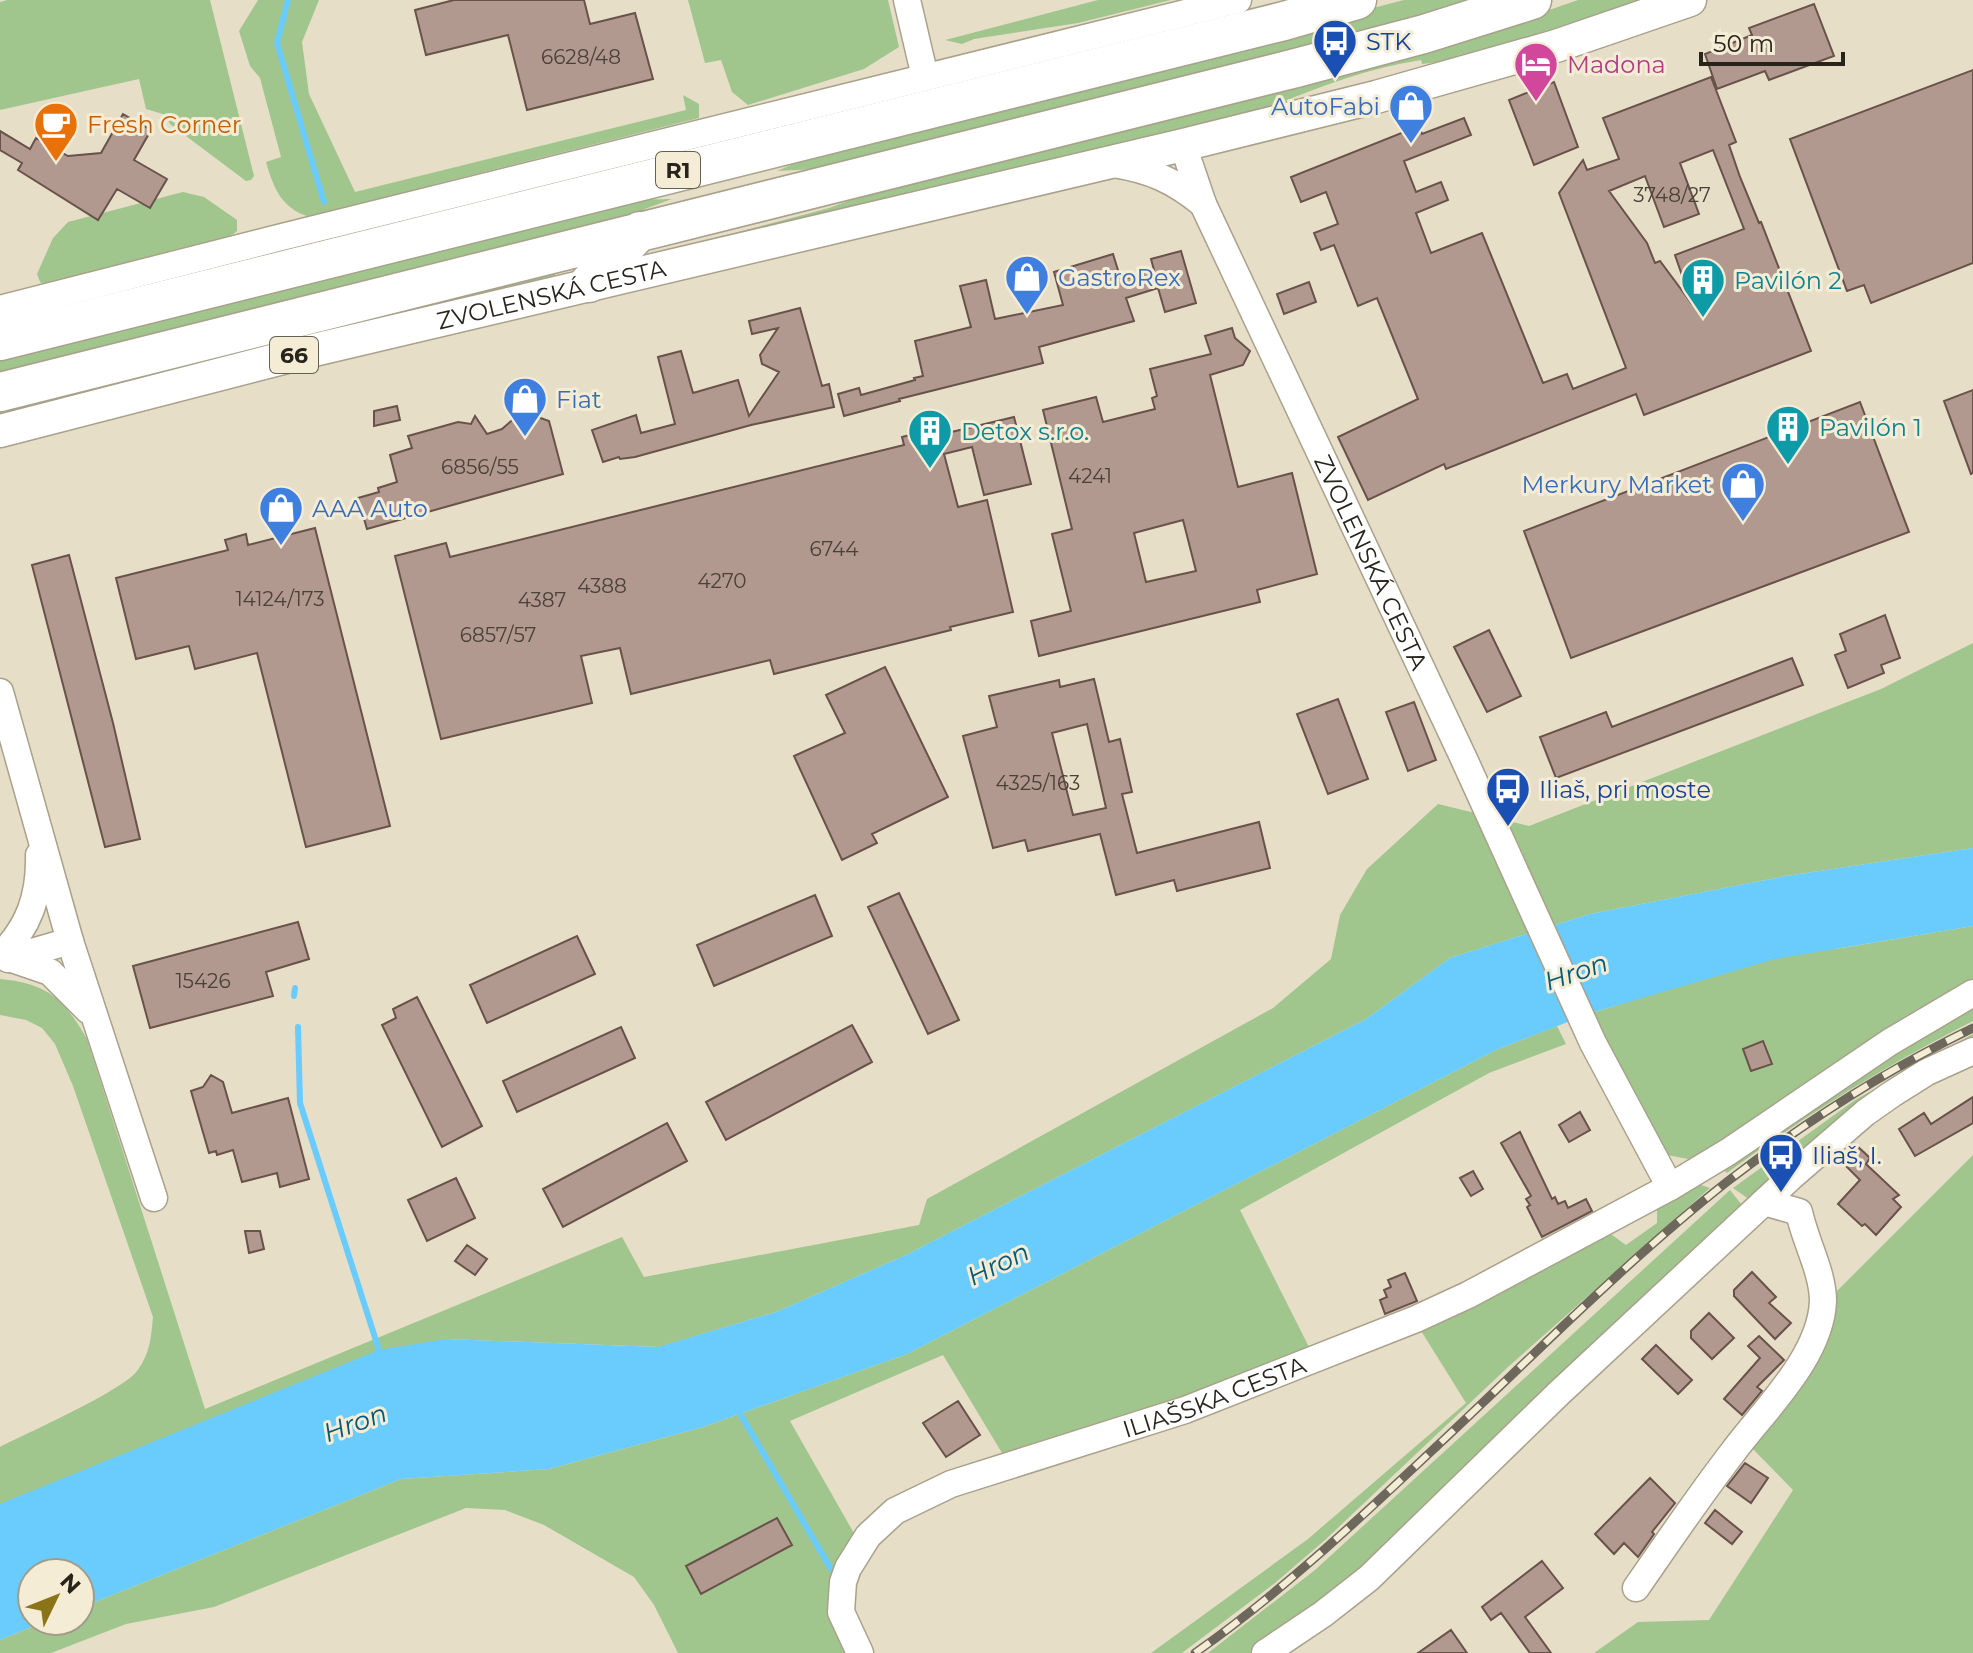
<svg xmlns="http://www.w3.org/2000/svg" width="1973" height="1653" viewBox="0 0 1973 1653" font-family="Montserrat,sans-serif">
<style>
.green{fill:#a0c68e}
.water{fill:#69ccfc}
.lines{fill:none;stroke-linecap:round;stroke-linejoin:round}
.stream{stroke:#69ccfc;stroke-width:6}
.building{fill:#b29990;stroke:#68524a;stroke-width:2;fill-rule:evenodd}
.minor-casing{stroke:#a9a18b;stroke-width:29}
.major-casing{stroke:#a9a18b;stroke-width:35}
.highway-casing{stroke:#a9a18b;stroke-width:41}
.minor{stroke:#fff;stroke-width:26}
.major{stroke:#fff;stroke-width:32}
.highway{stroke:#fff;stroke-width:38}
.rail-casing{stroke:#6d685b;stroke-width:9}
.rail{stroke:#f4ecd5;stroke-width:6;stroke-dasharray:18;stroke-linecap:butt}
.labels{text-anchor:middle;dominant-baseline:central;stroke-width:6;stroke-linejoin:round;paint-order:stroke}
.number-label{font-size:20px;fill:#4a4139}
.shield{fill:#f4ecd5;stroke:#646054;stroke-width:2}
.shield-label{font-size:22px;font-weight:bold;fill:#27241c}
.transit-label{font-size:24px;fill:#164399;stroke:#f4ecd5;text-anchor:start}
.hotel-label{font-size:24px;fill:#b23c85;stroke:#f4ecd5;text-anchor:start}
.shop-label{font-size:24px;fill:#366cbe;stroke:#f4ecd5;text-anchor:start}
.food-label{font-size:24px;fill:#c56008;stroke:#f4ecd5;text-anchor:start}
.culture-label{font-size:24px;fill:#0d838f;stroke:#f4ecd5;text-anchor:start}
.street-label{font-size:24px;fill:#27241c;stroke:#f4ecd5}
.water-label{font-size:26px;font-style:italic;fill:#035978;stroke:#f4ecd5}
</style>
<rect width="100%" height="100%" fill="#e7dec8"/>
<path class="green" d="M7,0H210L254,176L251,180L246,181L170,124L166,115L146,109L139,79L0,110V2Z
M258,0H319L302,42L309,94L355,192L686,110L683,95L699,104V118L432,185L427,190L314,218C283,211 274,190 266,162L281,157L260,78L250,66L239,31Z
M688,0H888L899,47L864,69L748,105L732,92L721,60L705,63Z
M1098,0H1171L1078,23L974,39L962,44L945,40Z
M1404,0H1489L836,168L777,171L830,148Z
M1578,0H1653L1482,57L1422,64L1421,60C1369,68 1321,86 1273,106V111L647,256L829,208L889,186L1500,27Z
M183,192L204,197L237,220V231L227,239L47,287L40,282L37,274L53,238L68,222Z
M672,199L645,209L628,219L0,378V354L621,200Z
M553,269L556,278L0,418V409Z
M1973,643V848L1786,876L1590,914L1450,958L1366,1019L906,1255L776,1312L659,1347L446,1339L0,1505V1447C27,1433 122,1391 137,1371C150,1354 151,1338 153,1317L73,1086L55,1044L42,1028L26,1020L0,1015V979C47,983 64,999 87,1039L205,1409L622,1237L644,1277L919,1225L927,1199L1273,1008L1331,959L1340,915L1367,869L1438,804L1529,826L1881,689Z
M1973,926V984L1710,1154L1688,1159L1667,1155L1589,1014L1736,967L1829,947L1836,949Z
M1973,1002V1021C1886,1065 1805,1116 1727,1173L1722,1168Z
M1557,1026L1566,1044L1489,1073L1240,1210L1311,1351L1282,1358L1176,1399L1002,1453L943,1355L790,1421L855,1535L850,1653H678L654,1605L634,1577L544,1525L505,1510L466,1508L214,1607L126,1624L51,1653H0V1640L46,1621H80V1608L401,1479L549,1469L703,1427L907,1354L1496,1050Z
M1973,1034V1044L1753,1202L1733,1188L1855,1100Z
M1973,1155V1653H1594L1638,1622L1709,1620L1793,1490L1751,1447L1820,1348L1836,1292Z
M1698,1184L1710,1188L1508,1367L1325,1540L1275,1583L1182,1653H1151L1308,1539L1466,1403L1418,1326L1608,1232L1626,1245L1657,1223V1208Z
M1730,1190L1745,1209L1391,1548L1298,1624L1252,1653H1208L1315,1570Z"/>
<path class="water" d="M1973,848V926L1775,959L1591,1013L1496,1050L907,1354L703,1427L549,1469L401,1479L80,1608V1573H32V1621H46L0,1640V1504L379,1350L446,1339L658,1347L776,1312L906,1255L1366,1019L1450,958L1590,914L1786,876Z"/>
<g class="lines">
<path class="stream" d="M288,0L277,43L324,202
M294,996L295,988
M298,1027L300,1103L379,1350L378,1355
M738,1410L831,1569"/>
</g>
<path class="building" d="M454,0H584L590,24L635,13L653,79L527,110L508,35L426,55L415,10Z
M1814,4L1834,56L1769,80L1765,71L1717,89L1705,54L1752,35L1749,28Z
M1973,70V263L1871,303L1864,285L1847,291L1790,139Z
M1711,77L1736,142L1729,145L1740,177L1759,223L1761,222L1811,351L1644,415L1636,394L1446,469L1444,464L1368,500L1338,437L1418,399L1377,298L1358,306L1334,245L1321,250L1314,233L1338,224L1326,192L1301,202L1291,177L1419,126L1422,134L1464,118L1471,135L1404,161L1416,192L1441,182L1448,200L1416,213L1431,253L1482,233L1543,383L1567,374L1573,389L1626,368L1559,193L1583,160L1587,170L1619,159L1603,118ZM1713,150L1744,229L1675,255L1692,304L1660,261L1655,263L1647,243L1609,191L1645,176L1664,227L1699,214L1680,163Z
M1554,82L1578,147L1534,165L1509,100Z
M123,114L151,130L134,160L167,179L150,208L117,189L98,220L18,170L22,163L0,150V131L30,149L36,138L68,156L101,153Z
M1181,251L1196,303L1165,312L1158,288L1126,298L1134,321L1039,347L1043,363L899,399L900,401L844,416L838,394L859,388L861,395L915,380L914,378L923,376L915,341L971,327L960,286L986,280L995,319L1063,305L1054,272L1113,254L1121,280L1154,270L1151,259Z
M1309,282L1316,302L1284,314L1277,294Z
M800,308L822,386L829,384L834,407L751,425L635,457L620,459L619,457L603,462L592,430L636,415L641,433L675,424L658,357L681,351L693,393L738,380L749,416L779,372L762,364L760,355L778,328L752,334L749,321Z
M1232,328L1235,338L1250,351L1243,365L1210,375L1238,487L1292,473L1317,574L1257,590L1260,602L1039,656L1031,621L1071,611L1052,534L1072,529L1043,410L1096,397L1103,422L1155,409L1152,398L1157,396L1150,369L1211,354L1205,336ZM1183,520L1196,571L1146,582L1134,533Z
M1973,390V473L1971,474L1944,401Z
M1860,402L1909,532L1571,658L1524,531Z
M397,406L400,420L374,426V411Z
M518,415L535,416L549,421L563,474L367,529L358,498L379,492L378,488L397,482L390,455L412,448L408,436L458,422L471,424L475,416L487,434L502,429Z
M1014,417L1031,484L984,495L972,447L944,454L958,507L987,500L1013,612L950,627L951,630L774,674L770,660L631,694L620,648L581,656L592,703L441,739L395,556L446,543L450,557L904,445L902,437L938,428L939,435Z
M315,528L390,826L306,847L257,653L195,669L189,646L136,659L116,578L228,550L225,540L246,534L248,545Z
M69,555L113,723L140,839L105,847L32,565Z
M1885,615L1900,658L1881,665L1884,673L1848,688L1835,655L1846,651L1840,634Z
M1489,630L1521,696L1487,712L1454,647Z
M1792,658L1803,685L1556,778L1540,737L1606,712L1612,727Z
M885,667L948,797L872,834L877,843L842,860L794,756L845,733L826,695Z
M1094,679L1109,742L1120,739L1132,792L1122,794L1137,853L1259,822L1270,868L1177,891L1174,880L1116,895L1100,834L1028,851L1025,840L993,848L963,736L997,727L989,696L1059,680L1060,687ZM1087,724L1106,808L1073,815L1052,733Z
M1338,699L1368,779L1328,794L1297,714Z
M1414,702L1436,760L1408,771L1386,712Z
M899,893L959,1020L928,1034L868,907Z
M815,895L832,936L714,986L697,945Z
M298,922L309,959L266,972L273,996L150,1028L133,966Z
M577,936L595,974L487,1023L470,985Z
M417,997L482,1126L442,1147L382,1025L396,1018L393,1009Z
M852,1025L872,1062L726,1140L706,1102Z
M621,1027L635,1058L517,1112L503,1081Z
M1763,1041L1772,1064L1751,1071L1743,1049Z
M211,1075L223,1082L232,1113L288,1098L309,1179L280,1187L277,1173L242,1182L233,1150L217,1155L216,1151L209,1153L191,1091L203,1087Z
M1973,1097V1123L1915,1156L1899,1129L1924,1113L1931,1124Z
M1580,1112L1590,1130L1569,1142L1559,1125Z
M667,1123L687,1161L563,1227L543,1189Z
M1520,1132L1552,1199L1555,1197L1558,1204L1565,1201L1568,1208L1586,1199L1592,1211L1542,1237L1527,1207L1530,1205L1526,1199L1531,1196L1501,1143Z
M1855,1144L1870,1158L1866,1164L1899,1195L1893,1199L1901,1207L1876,1235L1865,1224L1862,1226L1838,1204L1860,1180L1840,1160Z
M1473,1171L1483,1189L1471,1196L1460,1178Z
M456,1178L475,1218L427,1241L408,1200Z
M245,1231H260L264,1249L249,1253Z
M467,1245L487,1259L475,1275L455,1261Z
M1752,1272L1776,1297L1769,1303L1791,1323L1775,1339L1734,1296V1290Z
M1405,1273L1417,1301L1385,1314L1380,1300L1387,1297L1384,1290L1391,1287L1388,1280Z
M1709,1313L1734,1338L1712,1359L1691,1338V1331Z
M1759,1336L1784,1360L1757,1387L1762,1391L1742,1415L1724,1399L1760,1358L1748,1346Z
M1656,1345L1692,1380L1678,1394L1642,1359Z
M958,1401L980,1435L946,1457L923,1423Z
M1745,1463L1768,1478L1751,1503L1727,1486Z
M1650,1478L1675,1503L1652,1532L1654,1534L1638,1557L1624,1543L1614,1554L1595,1534Z
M1715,1510L1742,1532L1732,1544L1705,1523Z
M777,1518L792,1545L701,1594L686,1566Z
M1542,1561L1563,1588L1525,1617L1551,1653H1530L1501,1613L1491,1620L1482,1607Z
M1451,1630L1467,1653H1418Z"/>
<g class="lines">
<g class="minor-casing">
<g id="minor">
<path d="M907,0L925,77"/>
<path id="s1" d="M1183,145L1203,204L1464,759L1593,1043L1670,1187"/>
<path d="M1113,164C1151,170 1173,180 1203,204"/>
<path d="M0,309L278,238L1238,0"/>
<path d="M0,692L70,941L154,1198"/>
<path d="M0,956C29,927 40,896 39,855"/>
<path d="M9,958L50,972L88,1010"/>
<path d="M8,959L70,941"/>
<path d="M1636,1588C1668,1542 1699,1496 1733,1452C1764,1410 1821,1357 1823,1301C1823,1272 1805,1241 1799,1212L1764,1202"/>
<path id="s2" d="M860,1653L841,1612L843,1582L848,1568L868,1536L895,1511L951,1484L1185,1410L1416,1319L1468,1295L1670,1187L1728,1152L1890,1042L1973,993"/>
<path d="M1265,1653L1323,1614L1369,1578L1558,1394L1792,1176L1865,1113L1892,1094L1927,1072L1973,1051"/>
</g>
</g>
<g class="major-casing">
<g id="major">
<path id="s3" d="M0,431L314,350L1183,145L1376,97L1556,46L1690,0"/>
</g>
</g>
<g class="highway-casing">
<path id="highway" d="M589,283L640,231
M0,341L1284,21L1357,0
M0,392L1296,68L1424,34L1532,0"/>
</g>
<use href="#minor" class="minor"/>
<use href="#major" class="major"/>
<use href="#highway" class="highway"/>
<g class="rail-casing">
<path id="rail" d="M1195,1653C1282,1592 1360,1518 1438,1445C1533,1356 1625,1262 1728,1181C1805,1122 1886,1070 1973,1028"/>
</g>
<use href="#rail" class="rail"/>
</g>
<defs>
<g id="bus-pin" transform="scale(2.3)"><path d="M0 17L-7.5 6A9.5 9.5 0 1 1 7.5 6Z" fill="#1a4fb4" stroke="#f4ecd5"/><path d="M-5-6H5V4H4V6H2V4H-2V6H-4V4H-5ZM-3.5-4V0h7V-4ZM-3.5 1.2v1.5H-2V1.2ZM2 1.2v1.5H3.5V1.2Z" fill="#fff"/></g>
<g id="hotel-pin" transform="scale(2.3)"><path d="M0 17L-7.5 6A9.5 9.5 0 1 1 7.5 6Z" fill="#d1479c" stroke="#f4ecd5"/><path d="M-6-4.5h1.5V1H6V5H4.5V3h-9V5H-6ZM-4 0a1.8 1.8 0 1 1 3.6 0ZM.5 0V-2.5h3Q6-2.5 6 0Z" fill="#fff"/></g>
<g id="shop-pin" transform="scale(2.3)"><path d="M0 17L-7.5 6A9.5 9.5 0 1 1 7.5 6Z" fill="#3f7fe0" stroke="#f4ecd5"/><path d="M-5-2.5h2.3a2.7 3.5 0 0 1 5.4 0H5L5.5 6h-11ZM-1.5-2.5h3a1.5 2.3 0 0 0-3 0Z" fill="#fff"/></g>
<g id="cafe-pin" transform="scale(2.3)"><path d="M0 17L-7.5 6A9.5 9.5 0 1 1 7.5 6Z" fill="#e8710a" stroke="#f4ecd5"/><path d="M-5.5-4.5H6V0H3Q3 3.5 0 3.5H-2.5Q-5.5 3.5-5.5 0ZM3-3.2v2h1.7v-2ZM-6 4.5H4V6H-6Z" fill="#fff"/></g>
<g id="building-pin" transform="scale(2.3)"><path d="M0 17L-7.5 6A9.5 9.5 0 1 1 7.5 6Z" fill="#0f9aa8" stroke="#f4ecd5"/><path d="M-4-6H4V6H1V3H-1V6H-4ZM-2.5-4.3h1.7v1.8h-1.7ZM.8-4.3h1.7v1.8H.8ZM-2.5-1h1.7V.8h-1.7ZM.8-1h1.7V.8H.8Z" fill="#fff"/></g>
</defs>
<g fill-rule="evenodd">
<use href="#bus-pin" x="1335" y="41"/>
<use href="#hotel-pin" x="1536" y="64"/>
<use href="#shop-pin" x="1411" y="106"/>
<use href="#cafe-pin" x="56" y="124"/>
<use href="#shop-pin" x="1027" y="277"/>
<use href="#building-pin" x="1703" y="280"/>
<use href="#shop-pin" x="525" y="399"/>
<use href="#building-pin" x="1788" y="427"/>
<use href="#building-pin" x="930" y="431"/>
<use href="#shop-pin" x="1743" y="484"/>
<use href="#shop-pin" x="281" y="508"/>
<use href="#bus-pin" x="1508" y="789"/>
<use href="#bus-pin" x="1781" y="1155"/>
</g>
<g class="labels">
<g class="number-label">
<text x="581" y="57">6628/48</text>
<text x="1672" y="195">3748/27</text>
<text x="480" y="467">6856/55</text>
<text x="1090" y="476">4241</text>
<text x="834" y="549">6744</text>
<text x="722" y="581">4270</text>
<text x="602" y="586">4388</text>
<text x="280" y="599">14124/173</text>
<text x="542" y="600">4387</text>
<text x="498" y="635">6857/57</text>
<text x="1038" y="783">4325/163</text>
<text x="203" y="981">15426</text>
</g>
<g class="shield">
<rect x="656" y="152" width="44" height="36" rx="6"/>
<rect x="270" y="337" width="48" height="36" rx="6"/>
</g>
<g class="shield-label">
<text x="678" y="170">R1</text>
<text x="294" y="355">66</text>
</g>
<g class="transit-label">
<text x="1366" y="41">STK</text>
<text x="1539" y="789">Iliaš, pri moste</text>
<text x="1812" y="1155">Iliaš, I.</text>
</g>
<g class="hotel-label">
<text x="1567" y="64">Madona</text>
</g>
<g class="shop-label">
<text x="1380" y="106" text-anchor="end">AutoFabi</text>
<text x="1058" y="277">GastroRex</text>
<text x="556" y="399">Fiat</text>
<text x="1712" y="484" text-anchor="end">Merkury Market</text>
<text x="312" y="508">AAA Auto</text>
</g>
<g class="food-label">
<text x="87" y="124">Fresh Corner</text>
</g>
<g class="culture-label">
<text x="1734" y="280">Pavilón 2</text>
<text x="1819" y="427">Pavilón 1</text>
<text x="961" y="431">Detox s.r.o.</text>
</g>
<g class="street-label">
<text stroke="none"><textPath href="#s3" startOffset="568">ZVOLENSKÁ CESTA</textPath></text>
<text stroke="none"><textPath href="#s1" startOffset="458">ZVOLENSKÁ CESTA</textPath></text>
<text stroke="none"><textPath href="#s2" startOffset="504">ILIAŠSKA CESTA</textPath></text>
</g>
<g class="water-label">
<text transform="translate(1576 972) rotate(-19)">Hron</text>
<text transform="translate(998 1264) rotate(-26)">Hron</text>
<text transform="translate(355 1423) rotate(-20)">Hron</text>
</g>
</g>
<g transform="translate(56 1597) rotate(47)"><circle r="38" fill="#f4ecd5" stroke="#a29c8b" stroke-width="2"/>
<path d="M0-6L14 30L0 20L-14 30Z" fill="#8b7317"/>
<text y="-12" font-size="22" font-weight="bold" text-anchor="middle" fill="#27241c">N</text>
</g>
<path d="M1701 52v12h142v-12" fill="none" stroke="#27241c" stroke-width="4"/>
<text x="1713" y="52" font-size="24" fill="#27241c" stroke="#f4ecd5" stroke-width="6" paint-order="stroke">50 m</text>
</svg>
